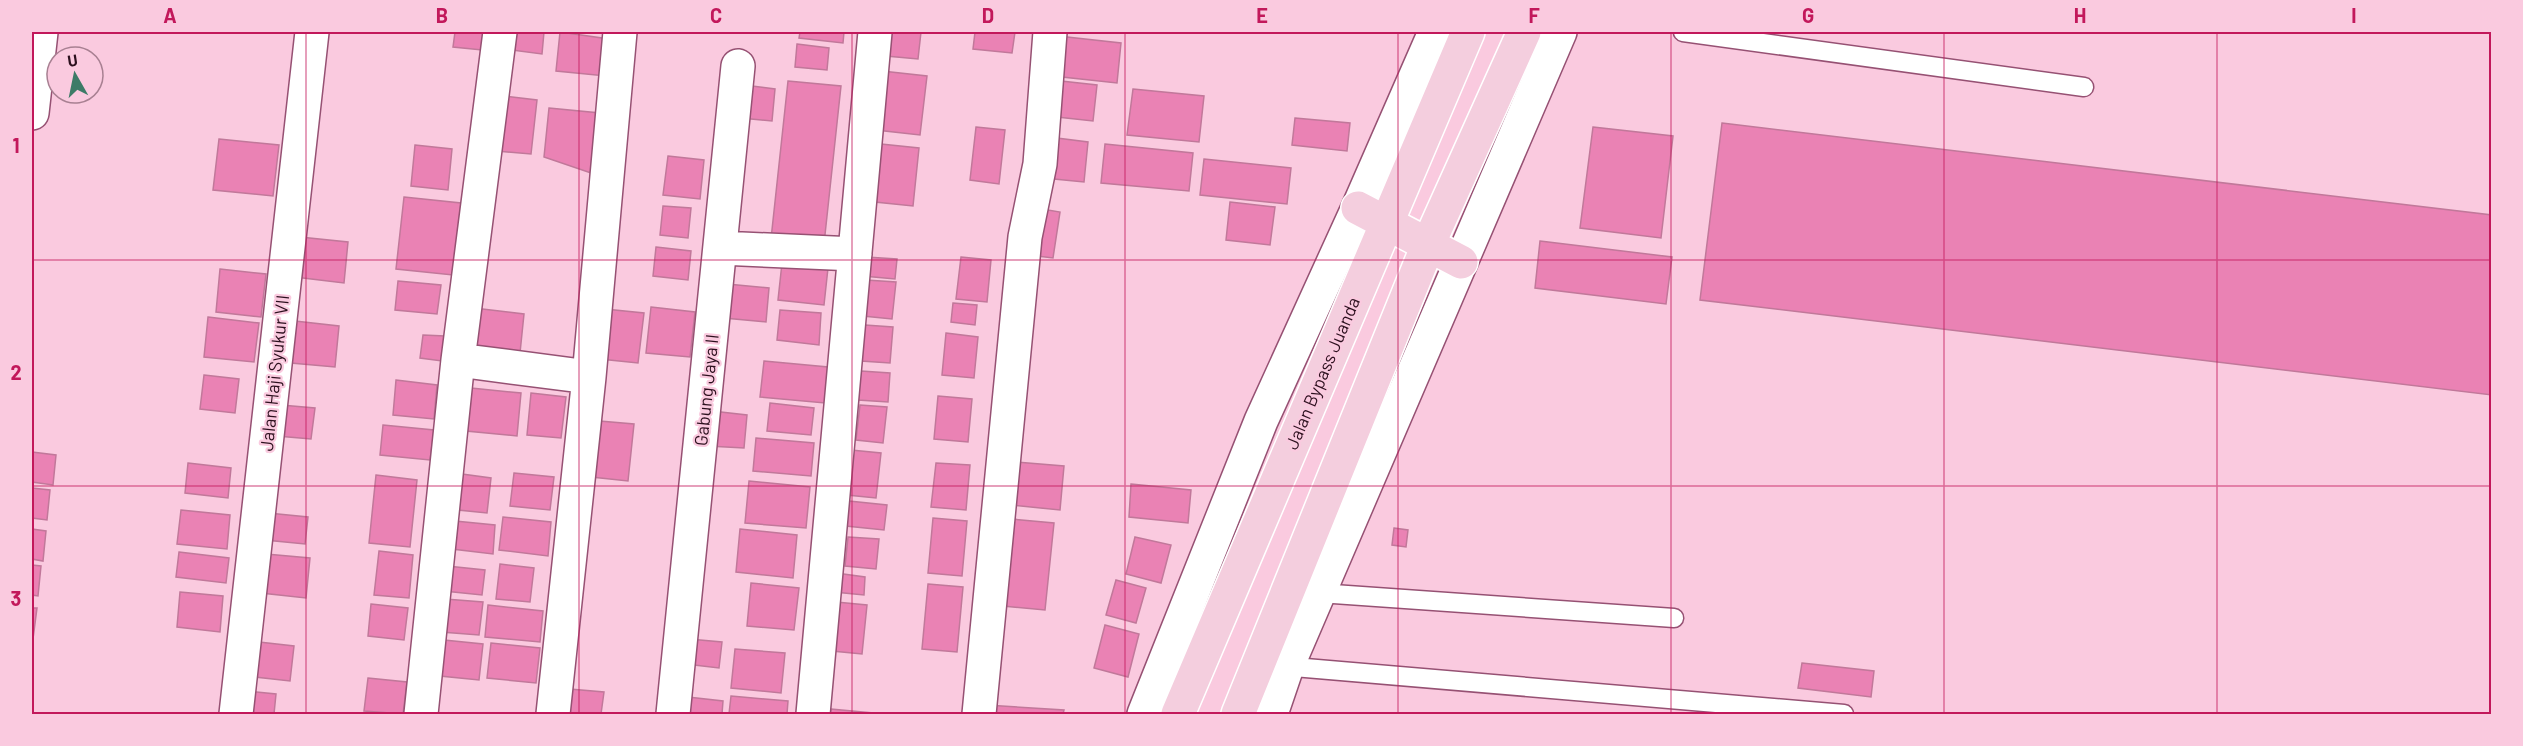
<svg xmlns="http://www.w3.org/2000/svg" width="2523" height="746" viewBox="0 0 2523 746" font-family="Barlow,sans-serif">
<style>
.building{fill:#ea82b4;stroke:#c1789a;stroke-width:1.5}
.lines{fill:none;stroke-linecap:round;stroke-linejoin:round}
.service-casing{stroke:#965173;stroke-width:21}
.minor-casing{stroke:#965173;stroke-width:36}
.tertiary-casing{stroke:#965173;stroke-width:36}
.trunk-casing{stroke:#fff;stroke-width:36}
.service{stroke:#fff;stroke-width:18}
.minor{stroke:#fff;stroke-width:33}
.tertiary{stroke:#fff;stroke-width:33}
.trunk{stroke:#f4cede;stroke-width:33}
.grid{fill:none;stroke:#c2185b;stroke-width:1.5;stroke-opacity:0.55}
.labels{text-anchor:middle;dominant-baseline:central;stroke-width:4.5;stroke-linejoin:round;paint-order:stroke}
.street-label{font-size:18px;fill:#2c101e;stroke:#facadf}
.neatline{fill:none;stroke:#c2185b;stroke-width:2}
.grid-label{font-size:20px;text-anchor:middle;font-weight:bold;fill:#c2185b}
</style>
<rect width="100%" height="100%" fill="#facadf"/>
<path class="building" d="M455,32H484L482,50L453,47Z
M507,32H544L542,54L505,49Z
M560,32L609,39L606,76L556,71Z
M800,32H844L843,43L799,38Z
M889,32H921L918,59L886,56Z
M975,32H1015L1012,53L973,49Z
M1058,36L1121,43L1117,83L1053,76Z
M797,44L829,48L827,70L795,67Z
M882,71L927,76L920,135L876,130Z
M1052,80L1097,85L1093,121L1048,116Z
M788,81L841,86L824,244L771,239Z
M744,85L775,89L772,121L741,118Z
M1133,89L1204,96L1199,142L1127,135Z
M503,96L537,100L531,154L497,151Z
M549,108L600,113L591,173L544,157Z
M1295,118L1350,123L1347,151L1292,145Z
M1722,123L2492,215V395L1700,300Z
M976,127L1005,130L999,184L970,180Z
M1593,127L1673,136L1661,238L1580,228Z
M1049,137L1088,142L1084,182L1044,178Z
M219,139L279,145L273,196L213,190Z
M881,144L919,148L913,206L875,202Z
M1105,144L1193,153L1189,191L1101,183Z
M415,145L452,149L448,190L411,186Z
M668,156L704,160L700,199L663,195Z
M1204,159L1291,168L1287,204L1200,195Z
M404,197L461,203L453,275L396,269Z
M1230,202L1275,207L1270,245L1226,240Z
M663,206L691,208L688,238L660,235Z
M1036,208L1060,212L1053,258L1029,255Z
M300,237L348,242L344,283L295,277Z
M1540,241L1672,257L1666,304L1535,288Z
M656,247L691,251L688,280L653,276Z
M866,257L897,259L895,279L863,276Z
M961,257L991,260L987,302L956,299Z
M782,263L828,268L824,305L778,300Z
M220,269L266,274L261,317L216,312Z
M866,280L896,282L892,319L863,316Z
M398,281L441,285L437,314L395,310Z
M727,284L769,288L766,322L724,318Z
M953,303L977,305L975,325L951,322Z
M651,307L695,312L690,357L646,353Z
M474,308L524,314L520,353L467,347Z
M605,309L644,313L638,363L600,359Z
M780,310L821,313L819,345L777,340Z
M208,317L259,323L254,362L204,357Z
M295,321L339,326L335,367L291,363Z
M865,325L893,327L890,363L861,361Z
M946,333L978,337L974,378L942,375Z
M423,335L445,336L442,361L420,358Z
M764,361L828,367L825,403L760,397Z
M861,371L890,373L888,402L858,400Z
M204,375L239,379L235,413L200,409Z
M396,380L437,385L434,419L393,415Z
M471,388L521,393L517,436L466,431Z
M531,393L566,397L561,438L527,435Z
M938,396L972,399L968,442L934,439Z
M770,403L814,408L811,435L767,431Z
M281,405L315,408L311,439L277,436Z
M860,405L887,407L883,443L856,440Z
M712,411L747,415L744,448L708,446Z
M588,420L634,424L628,481L582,476Z
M383,425L434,430L430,460L380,455Z
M756,438L814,443L811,476L753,471Z
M851,450L881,453L876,498L847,495Z
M32,452L56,455L53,485L32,482Z
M1015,462L1064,466L1060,510L1011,505Z
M188,463L231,468L228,498L185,493Z
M936,463L970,465L966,510L931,507Z
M514,473L554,477L550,510L510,506Z
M462,474L491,478L487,513L458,510Z
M376,475L417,480L410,547L369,543Z
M749,481L810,487L806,528L745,523Z
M1131,484L1191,490L1188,523L1129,517Z
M32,488L50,490L47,520L32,518Z
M849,501L887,505L884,530L846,526Z
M181,510L230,515L227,549L177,544Z
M268,513L308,517L305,544L265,540Z
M503,517L551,522L548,556L499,550Z
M933,518L967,521L962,576L928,573Z
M1012,519L1054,523L1045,610L1003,606Z
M455,521L495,525L493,554L452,549Z
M1394,528L1408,530L1406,547L1392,545Z
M32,529L46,531L43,561L32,559Z
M740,529L797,535L793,578L736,572Z
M848,537L879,539L876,569L845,566Z
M1135,537L1171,545L1161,583L1126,574Z
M379,551L413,555L409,598L374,595Z
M179,552L229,558L226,583L176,577Z
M266,554L310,558L306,598L261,593Z
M500,564L534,568L530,602L496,599Z
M32,565L41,566L38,596L32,595Z
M447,566L485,570L482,595L444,591Z
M836,573L865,577L864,595L834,592Z
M1116,580L1146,588L1136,623L1106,615Z
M751,583L799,588L794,630L747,626Z
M928,584L963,587L957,652L922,649Z
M180,592L223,596L220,632L177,627Z
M445,599L483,602L479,635L441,632Z
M836,602L867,605L862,654L832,651Z
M371,604L408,608L404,640L368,636Z
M488,605L543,611L540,642L485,637Z
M32,608H37L33,639L32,638Z
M1105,625L1139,634L1128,677L1094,668Z
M689,639L722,642L719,668L686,664Z
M444,640L483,644L479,680L440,676Z
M259,642L294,646L290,681L255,677Z
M491,643L540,648L536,683L487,678Z
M735,649L785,653L781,693L731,688Z
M1802,663L1874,671L1871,697L1798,688Z
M368,678L407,682L403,714L364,711Z
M558,688L604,692L601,714H556Z
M245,691L276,694L274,714H242Z
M679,696L723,701L722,714H678Z
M731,696L788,701L787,714H729Z
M986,705L1064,710L1063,714H985Z
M831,709L873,713V714H830Z"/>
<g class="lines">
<g class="service-casing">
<path id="service" d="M1683,32L2084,87
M1319,593L1674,618
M1282,666L1844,714"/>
</g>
<g class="minor-casing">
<path id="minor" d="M32,113L41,32
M720,248L855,254
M458,360L589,377
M236,714L312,32
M421,714L458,360L500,32
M553,714L589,377L620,32
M673,714L738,66
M813,714L875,32
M979,714L1025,237L1040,164L1050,32"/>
</g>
<g class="tertiary-casing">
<path id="tertiary" d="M1144,714L1261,421L1358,208L1435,32
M1271,714L1287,667L1560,32"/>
</g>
<g class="trunk-casing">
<path id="trunk" d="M1358,208L1461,262
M1178,714L1468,32
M1238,714L1428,245L1524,32"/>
</g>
<use href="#service" class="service"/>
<use href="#minor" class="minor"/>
<use href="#tertiary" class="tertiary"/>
<use href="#trunk" class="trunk"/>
</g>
<path class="grid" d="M306,32V714M579,32V714M852,32V714M1125,32V714M1398,32V714M1671,32V714M1944,32V714M2217,32V714M32,260H2492M32,486H2492"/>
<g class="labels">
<g class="street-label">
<text transform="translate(274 373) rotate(-84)">Jalan Haji Syukur VII</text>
<text transform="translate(1322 373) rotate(-67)">Jalan Bypass Juanda</text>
<text transform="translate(706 390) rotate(-84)">Gabung Jaya II</text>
</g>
</g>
<rect width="2523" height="746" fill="none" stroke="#facadf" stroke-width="66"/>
<g transform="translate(75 75) rotate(351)"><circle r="28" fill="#facadf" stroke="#a88092" stroke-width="1.5"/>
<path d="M0-4.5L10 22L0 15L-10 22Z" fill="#3d7b67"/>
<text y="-9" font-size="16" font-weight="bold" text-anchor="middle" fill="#2c101e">U</text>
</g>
<rect x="33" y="33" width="2457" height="680" class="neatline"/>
<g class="grid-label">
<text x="170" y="23">A</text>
<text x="442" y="23">B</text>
<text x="716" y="23">C</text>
<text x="988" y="23">D</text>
<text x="1262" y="23">E</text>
<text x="1534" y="23">F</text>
<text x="1808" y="23">G</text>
<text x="2080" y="23">H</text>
<text x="2354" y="23">I</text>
<text x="16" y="153">1</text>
<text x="16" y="380">2</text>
<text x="16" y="606">3</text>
</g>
</svg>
